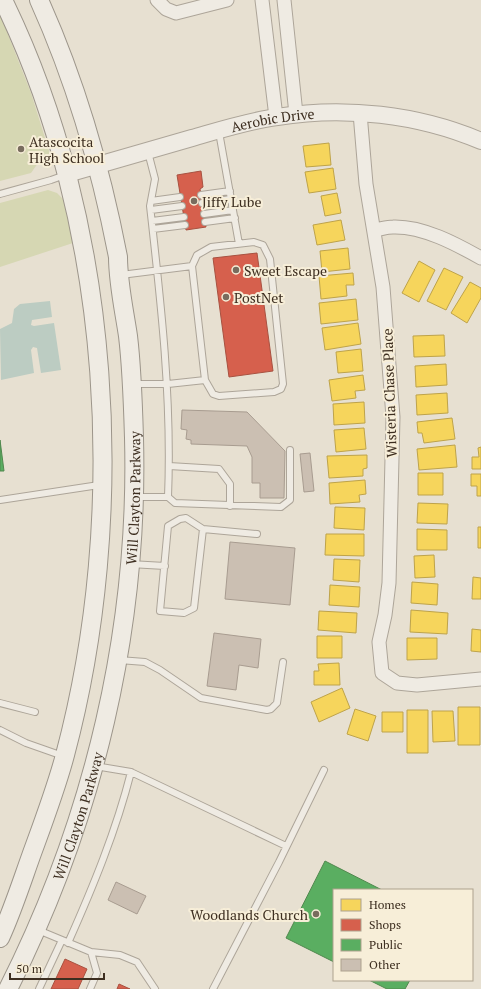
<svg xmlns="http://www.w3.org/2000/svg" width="481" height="989" viewBox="0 0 481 989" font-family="'PT Serif',serif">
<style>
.green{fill:#d6d7b3}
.water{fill:#bcccc2}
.homes{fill:#f6d55c;stroke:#bea34a}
.shops{fill:#d6604d;stroke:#a85140}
.public{fill:#5aae61;stroke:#51884e}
.building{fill:#cbbfb2;stroke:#a89c90}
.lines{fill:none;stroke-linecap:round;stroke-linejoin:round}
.service-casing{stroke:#ada599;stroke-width:8}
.minor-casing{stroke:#ada599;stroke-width:15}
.tertiary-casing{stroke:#ada599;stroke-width:18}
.secondary-casing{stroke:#9c958a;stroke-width:20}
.service{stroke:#efebe3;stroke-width:6}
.minor{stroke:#efebe3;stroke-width:13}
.tertiary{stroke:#efebe3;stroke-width:16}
.secondary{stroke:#efebe3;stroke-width:18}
.poi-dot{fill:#786c5e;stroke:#f7eed8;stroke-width:1.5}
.labels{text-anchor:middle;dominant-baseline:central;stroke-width:4;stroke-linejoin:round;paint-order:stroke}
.street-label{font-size:14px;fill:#3d2e20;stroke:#f7eed8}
.poi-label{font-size:14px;fill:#3d2e20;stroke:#f7eed8;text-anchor:start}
</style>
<rect width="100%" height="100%" fill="#e7e0d1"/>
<path class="green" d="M0,14L31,93L50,154L43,156L31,173L0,181Z
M48,190L57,193L63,199L73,243L0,267V203Z"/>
<path class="water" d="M50,301L52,317L32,320L31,325L34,326L54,323L61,370L41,373L37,348L33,347L31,350L34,373L1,380L0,329L12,323L14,309L20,304Z"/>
<path class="homes" d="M329,143L331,165L306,167L303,146Z
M333,168L336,189L309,193L305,172Z
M337,193L341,213L325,216L321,196Z
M341,220L345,240L317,245L313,225Z
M348,248L350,269L322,272L320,251Z
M419,261L435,270L419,302L402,293Z
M444,268L463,277L446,310L427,301Z
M353,273L354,285H346L347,296L321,299L319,276Z
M470,282L481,288V298L467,323L451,313Z
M356,299L358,320L321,324L319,303Z
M358,323L361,344L325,350L322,328Z
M444,335L445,356L414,357L413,336Z
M361,349L363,371L338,373L336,352Z
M446,364L447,385L416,387L415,366Z
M363,375L365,390L355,391L356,398L332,401L329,380Z
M447,393L448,413L417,415L416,395Z
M364,402L365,423L334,425L333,404Z
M452,418L455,439L424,443L422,433H418L417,422Z
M364,428L366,449L336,452L334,430Z
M455,445L457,467L419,470L417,449Z
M481,447V469H472V457H479L478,448Z
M367,455V468L363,469V476L329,478L327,456Z
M418,473H443V495H418Z
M471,474H481V496H477V486H471Z
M365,480L366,494L359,495L360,502L330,504L329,483Z
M418,503L448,504L447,524L417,523Z
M335,507L365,508L364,530L334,528Z
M478,527H481V548H478Z
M417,529L447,530V550H417Z
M326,534H364V556L325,555Z
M434,555L435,577L415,578L414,556Z
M334,559L360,560L359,582L333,580Z
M473,577L481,578V599H472Z
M412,582L438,584L437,605L411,603Z
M330,585L360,587L359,607L329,605Z
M411,610L448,613L447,634L410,632Z
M319,611L357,613L356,633L318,630Z
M472,629L481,630V652L471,651Z
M317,636H342V658H317Z
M407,638H437V659L407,660Z
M339,663L340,685H314V671H319L318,664Z
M342,688L350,708L319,722L311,702Z
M458,707H480V745H458Z
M355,709L376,716L368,741L347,734Z
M407,710H428V753H407Z
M432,711H453L455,741L433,742Z
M382,712H403V732H382Z"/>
<path class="shops" d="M201,171L203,187L200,189L206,227L186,230L177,175Z
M257,253L273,371L229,377L213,258Z
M65,959L87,969L78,989H51Z
M119,984L130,989H117Z"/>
<path class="public" d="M0,440L4,471H0Z
M325,861L382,890H334V962L286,938Z
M369,980H410L405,989H387Z"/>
<path class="building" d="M182,410L247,412L285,451L284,498H260V483H252V457L247,446L191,444V440L186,439L187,430L181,429Z
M310,453L314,491L304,492L300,454Z
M230,542L295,548L290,605L225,599Z
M214,633L261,639L258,668L239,665L236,690L207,686Z
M116,882L146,896L137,914L108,900Z"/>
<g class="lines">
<g class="service-casing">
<path id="service" d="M219,132L239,244
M148,152L155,179L150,206C161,303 172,400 168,497L175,503L281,507L290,500V450
M0,194L51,180L65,175
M201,195L230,191
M151,201L180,197
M202,203L231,199
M151,210L182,206
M204,214L233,210
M152,221L184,217
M205,222L235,218
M153,229L185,225
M192,266L205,380
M121,275L192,266L197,255L211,247L254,242L263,245L270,259L283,384L281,389L274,392L219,396L213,394L205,380L168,384H133
M169,466L219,469L230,484V506
M136,497H168
M0,500L99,485
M203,529L194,608L184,613L160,611L168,526L180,519L186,518L203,529L257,534
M130,564L165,566
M119,660L145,662L160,670L201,698L267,710L271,709L277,703L283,662
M0,703L35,712
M0,730L26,743L63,756
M95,766L131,772L286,846
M38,930L91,952L97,973L90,989
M68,943C93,887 116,831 131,772
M91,952L120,955L137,962L155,989
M39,989L62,940
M213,989L279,862L324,770"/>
</g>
<g class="minor-casing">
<path id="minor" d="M157,0L166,9L176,13L227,0
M262,0L276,117
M284,0L296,114
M360,113L366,184L383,287L393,417L389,583L385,615L379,642L382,673L397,683L417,685L481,679
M374,230C381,229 387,227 393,227C423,226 456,244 481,258"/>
</g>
<g class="tertiary-casing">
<g id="tertiary">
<path id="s1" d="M67,174C108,162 150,150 192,138C220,130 248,121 277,117C344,106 418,114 481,141"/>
</g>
</g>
<g class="secondary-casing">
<g id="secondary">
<path d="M0,938C12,912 21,884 31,856C43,823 56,789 65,755C129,515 113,225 3,0"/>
<path id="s2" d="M8,989C94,819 139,628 134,438C133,404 132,369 128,336C124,309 118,283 118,257C101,169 76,82 39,0"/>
</g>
</g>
<use href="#service" class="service"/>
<use href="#minor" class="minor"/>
<use href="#tertiary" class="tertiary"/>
<use href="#secondary" class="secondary"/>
</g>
<g class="poi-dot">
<circle cx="21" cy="149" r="4"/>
<circle cx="194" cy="201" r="4"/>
<circle cx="236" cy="270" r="4"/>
<circle cx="226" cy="297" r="4"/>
<circle cx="316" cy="914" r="4"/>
</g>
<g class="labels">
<g class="street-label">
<text stroke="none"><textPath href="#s1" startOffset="213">Aerobic Drive</textPath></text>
<text transform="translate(389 393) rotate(-92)">Wisteria Chase Place</text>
<text stroke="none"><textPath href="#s2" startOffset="511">Will Clayton Parkway</textPath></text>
<text stroke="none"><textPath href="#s2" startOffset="187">Will Clayton Parkway</textPath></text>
</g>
<g class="poi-label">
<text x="29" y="141">Atascocita<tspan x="29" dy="16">High School</tspan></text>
<text x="202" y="201">Jiffy Lube</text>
<text x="244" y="270">Sweet Escape</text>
<text x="234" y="297">PostNet</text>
<text x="308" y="914" text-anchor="end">Woodlands Church</text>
</g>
</g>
<rect x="333" y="889" width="140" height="92" fill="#f7eed8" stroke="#ada18e"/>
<rect x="341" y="899" width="20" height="12" fill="#f6d55c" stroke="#ada18e"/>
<text x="369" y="909" font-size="12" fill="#3d2e20">Homes</text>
<rect x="341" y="919" width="20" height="12" fill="#d6604d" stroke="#ada18e"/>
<text x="369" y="929" font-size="12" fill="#3d2e20">Shops</text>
<rect x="341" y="939" width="20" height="12" fill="#5aae61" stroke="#ada18e"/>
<text x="369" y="949" font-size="12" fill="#3d2e20">Public</text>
<rect x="341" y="959" width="20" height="12" fill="#cbbfb2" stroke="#ada18e"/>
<text x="369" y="969" font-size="12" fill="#3d2e20">Other</text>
<path d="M10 973v6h94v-6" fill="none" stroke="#3d2e20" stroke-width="2"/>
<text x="16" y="973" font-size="12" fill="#3d2e20" stroke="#f7eed8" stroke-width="3" paint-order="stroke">50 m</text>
</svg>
